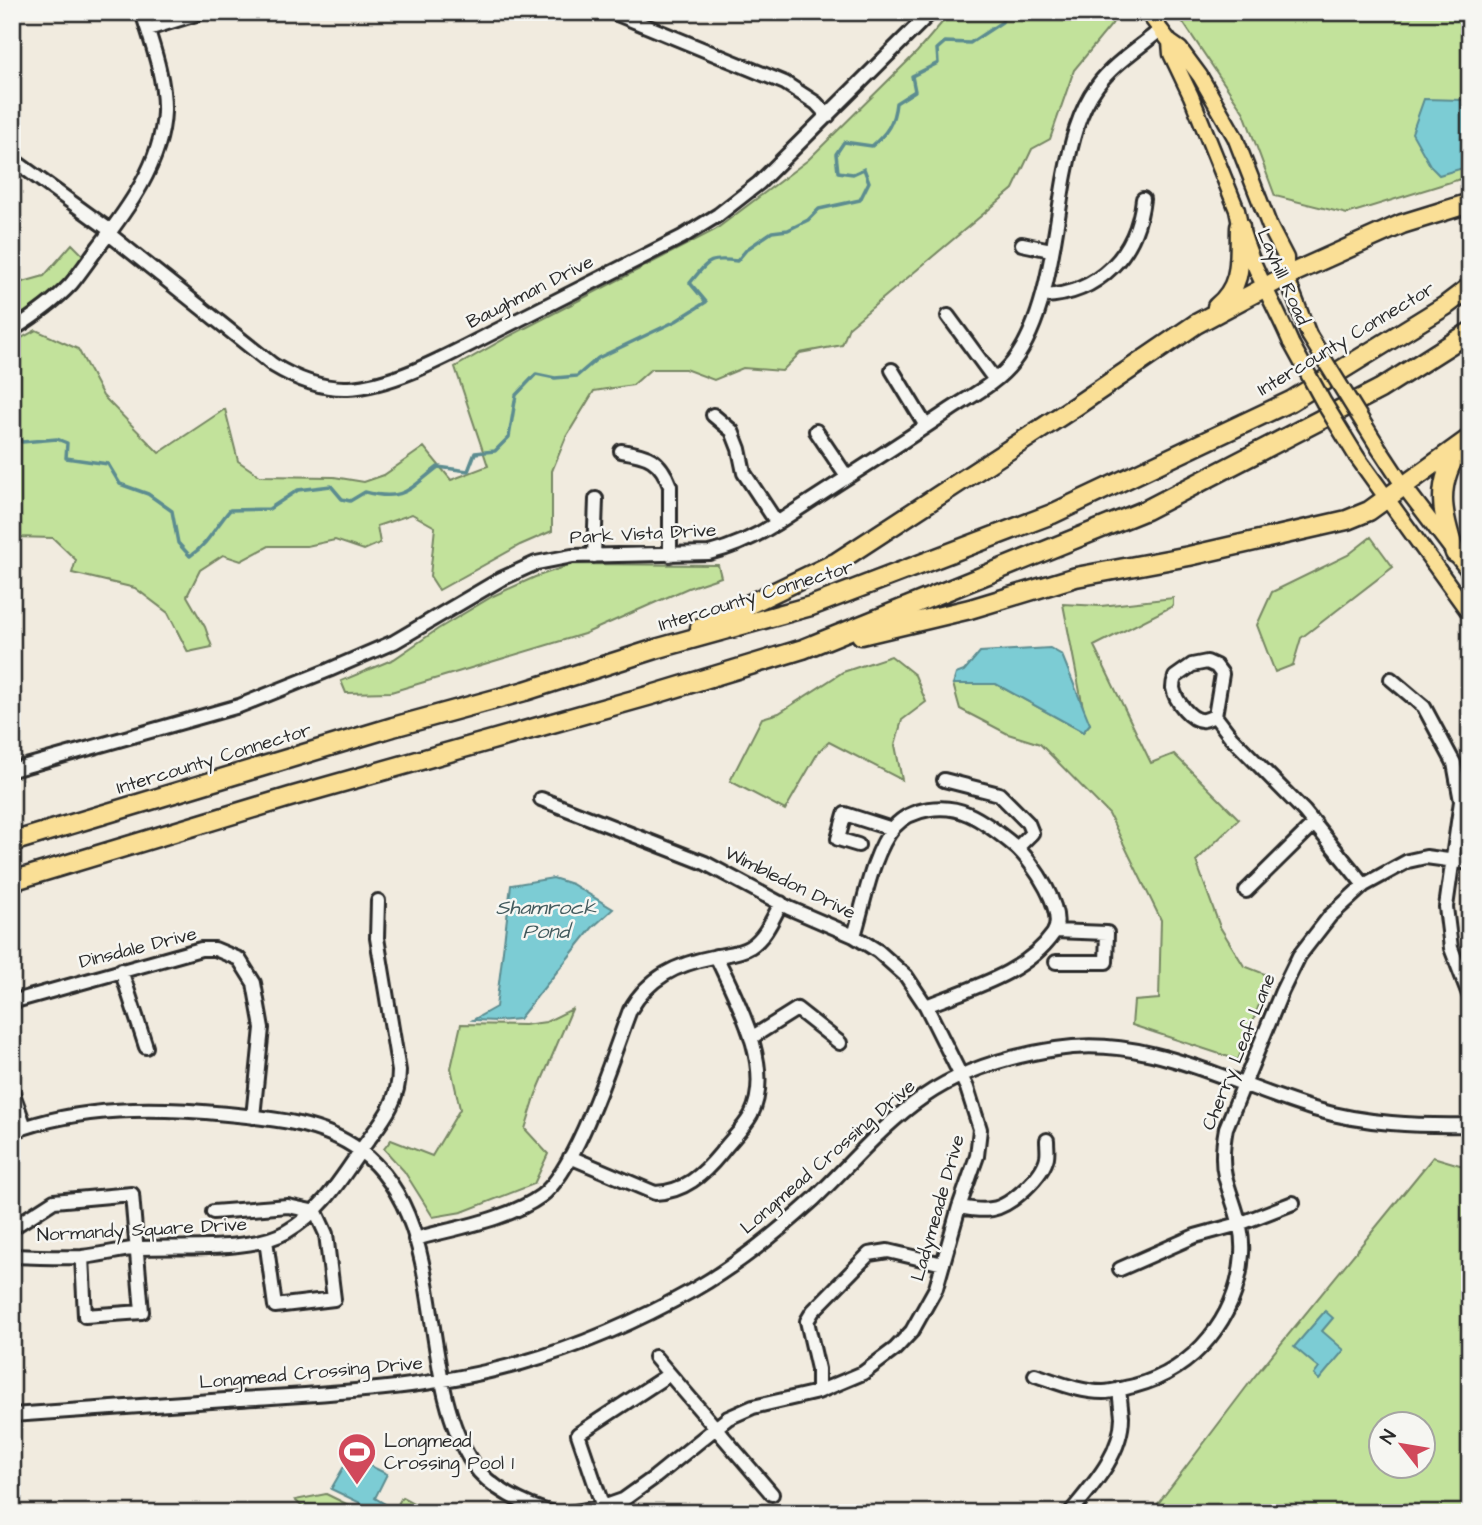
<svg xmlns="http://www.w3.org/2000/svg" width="1482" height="1525" viewBox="0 0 1482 1525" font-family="'Architects Daughter',sans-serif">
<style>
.green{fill:#c2e29b;stroke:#768663;stroke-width:2;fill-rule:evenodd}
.water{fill:#7bccd4;stroke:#5b8c90;stroke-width:2}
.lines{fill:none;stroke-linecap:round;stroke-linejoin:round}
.stream{stroke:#5b8c90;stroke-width:3.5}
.minor-casing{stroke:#2b2b2b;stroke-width:18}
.major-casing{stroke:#2b2b2b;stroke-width:19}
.highway-casing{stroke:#2b2b2b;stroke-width:23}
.minor{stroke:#f6f6f2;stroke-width:12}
.major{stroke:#fadf96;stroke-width:14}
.highway{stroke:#fadf96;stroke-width:18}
.major-bridge-casing{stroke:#2b2b2b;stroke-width:19;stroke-linecap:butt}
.major-bridge{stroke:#fadf96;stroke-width:14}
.labels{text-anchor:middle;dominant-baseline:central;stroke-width:5;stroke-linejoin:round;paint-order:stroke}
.street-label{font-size:19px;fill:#2b2b2b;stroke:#f6f6f2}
.poi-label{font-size:19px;fill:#2b2b2b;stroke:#f6f6f2;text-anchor:start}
.water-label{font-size:21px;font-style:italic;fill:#435b5e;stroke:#f6f6f2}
</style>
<rect width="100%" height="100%" fill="#f1ebdf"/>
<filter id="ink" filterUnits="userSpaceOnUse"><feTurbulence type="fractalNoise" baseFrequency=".0143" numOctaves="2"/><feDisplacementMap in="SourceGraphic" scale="14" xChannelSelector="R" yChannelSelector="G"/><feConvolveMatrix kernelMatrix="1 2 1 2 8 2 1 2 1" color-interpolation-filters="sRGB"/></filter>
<g filter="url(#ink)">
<path class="green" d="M951,12H1117L1112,24L1074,70L1050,139L1032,149L1013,189L849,327L842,345L800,353L782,371L743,368L714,380L685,369H651L633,385L594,391L566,437L552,471V531L520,545L439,590L430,576L435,527L412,514L377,526L380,543L364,550L335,540L307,546H269L241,561L223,555L200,570L187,596L205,627L212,647L188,652L168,613L135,588L72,573L76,560L53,538L14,537L12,540V343L36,330L78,349L103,396L159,453L225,409L238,461L260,476L334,477L364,482L384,475L424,447L451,480L488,466L455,367L506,338L715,230L808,160L917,52Z
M1176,12H1470V176L1347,214L1275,196L1244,113Z
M72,244L84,256C63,282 43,307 12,323V285L44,276Z
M1371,537L1393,567L1301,638L1293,665L1275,672L1257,625L1272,592L1348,555Z
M573,564L718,565L721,577L688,588L584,634L391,692L346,693L341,681L394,659L438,629L493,596L535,577Z
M1173,598V606L1094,646L1151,763L1174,754L1239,819L1196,861L1220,927L1244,966L1270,976L1238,1060L1132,1025L1134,1001L1159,999L1161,920L1109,814L1040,744L1008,734L960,709L953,684H996L1083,732L1090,724L1084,713L1063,604L1101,606Z
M891,656L915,675L926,702L902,720L895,745L902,780L829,742L819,751L785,810L730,781L762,718L779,713L843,672Z
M572,1009L536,1094L525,1129L548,1154L534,1184L462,1212L433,1217L404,1171L384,1149L391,1140L432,1156L460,1109L451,1068L461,1024L524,1025L546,1022Z
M1433,1157L1470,1168V1513H1151L1254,1377ZM1380,1424H1422V1466H1380Z
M326,1494L365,1513H309L295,1500Z
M402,1497L432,1513H393Z"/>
<path class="water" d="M1470,93V166L1439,175L1431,167L1412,133L1424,99L1463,100Z
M1050,648L1062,655L1090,724L1083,732L996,684H953L956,674L964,671L980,652Z
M553,878L572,884L613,909L592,928L519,1019L497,1021L473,1020L496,1007L511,885Z
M1325,1311L1333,1318L1322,1331L1344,1350L1319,1380L1314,1375L1319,1368L1294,1347Z
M350,1456L387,1474L375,1498L385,1504L381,1513L331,1489Z"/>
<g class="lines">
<path class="stream" d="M12,429L22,442L57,439L67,443L66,458L108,464L120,484L148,494L172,511L178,543L190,556C209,543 215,527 230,510L269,509L298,490L331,486L342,499L350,501L365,492C404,502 409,489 438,467L468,471L475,453L495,451L509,437L516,395L536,374L555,378L577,376L598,358L676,321L706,302L690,283C708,262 707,257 737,261L747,249L772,232L788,230L808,220L819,209L860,200L869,182L864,169L853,174L838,172L836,154L844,142L872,146C887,133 894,123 896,103L915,91L912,76L938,63L937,49L945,42L970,43L1002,22L1005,12"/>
<g class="minor-casing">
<path id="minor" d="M612,12L785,83L816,103L828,116
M148,29L203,12
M12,159L111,231
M109,234L273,365C296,379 320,389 348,388C398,386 461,348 506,326C565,296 624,266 682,237L718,215L759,183L931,12
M1022,244L1051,250
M1043,296C1099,294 1137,254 1143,199
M948,316L995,380
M12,330C33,317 54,302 71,284C80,273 88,261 97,249C127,210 162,163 164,112C165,78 152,44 142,12
M892,370L926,426
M713,415L732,431L739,449L744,473L777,523
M816,431L847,477
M621,451C648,455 660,459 670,486V555
M594,556L596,499
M1207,662L1216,666L1222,674L1215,716C1214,716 1206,720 1204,720C1191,722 1175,700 1173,688C1173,685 1174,680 1175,677L1192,665Z
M1391,679L1424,707L1454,763L1461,801L1446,907L1451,948L1470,997
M1215,716L1231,737L1304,811L1364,885
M12,770L239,706L329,670L394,642L501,579L536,563L572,556L709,553C734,547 755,537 777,523C834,485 893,449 950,410C971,396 997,383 1013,362C1049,315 1054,233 1065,175C1071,144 1078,112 1097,86C1114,63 1139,48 1160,30
M944,780L999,794L1028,823L1032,833L1017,848
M541,799L705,863L789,908L854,936L878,951L906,976L926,1006L967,1088L980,1129L977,1156L959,1207L936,1288L912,1331L895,1349L863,1373L818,1392L753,1407L728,1418L655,1477L623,1500L603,1507L568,1513
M858,845L838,839L845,814L892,829
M1246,891L1315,823
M1055,931L1107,933L1106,962H1056
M854,936C864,904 872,853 894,827C911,808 944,803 968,814C982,820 1004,837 1016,847C1032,861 1068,913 1053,934C1024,975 970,988 926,1006
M121,970L146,1047
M12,1004L15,1001L201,949H215L239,959L254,983L262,1028L253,1117
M751,1038L797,1009L840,1043
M12,1091L25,1127
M12,1132C80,1106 156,1107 227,1114C271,1118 323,1123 359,1150C453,1220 413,1373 473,1464C489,1488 526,1506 553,1513
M570,1157L655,1193C684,1192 703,1175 721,1153C730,1141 744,1128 751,1115C775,1067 736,999 716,956
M959,1207C970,1209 980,1211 992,1209C1011,1206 1043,1176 1047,1157C1048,1152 1047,1146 1047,1140
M213,1212L288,1206L316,1212L326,1234L334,1299L275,1306L266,1240
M12,1228L54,1201L132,1194L142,1312L85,1316L82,1257
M415,1239C454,1228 508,1220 541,1196C577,1170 613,1054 630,1010C649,977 677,964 713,957C725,954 739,954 750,947C765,938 773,918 781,903
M12,1256C35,1257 59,1258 82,1257C101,1255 120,1250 139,1248C181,1246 251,1252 286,1232C321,1212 339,1182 361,1150C379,1124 399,1105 399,1071L377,938L378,901
M1120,1269L1195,1236L1239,1224L1293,1203
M655,1357L772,1494
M1035,1375C1057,1382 1079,1392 1103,1392C1113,1392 1124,1388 1134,1386C1195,1370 1238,1317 1242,1254C1244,1224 1232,1203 1225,1176C1221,1160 1223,1144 1226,1128L1282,991L1299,956L1330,916L1364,885L1408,861L1426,857L1470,863
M818,1392V1369L807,1321L813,1311L869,1254L888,1251L943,1264
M12,1415C88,1410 164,1404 240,1399C334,1393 430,1389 521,1363C581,1346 640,1320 695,1289C735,1266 780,1230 814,1199C850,1165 882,1125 923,1097C962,1070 1009,1056 1056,1049C1147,1034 1229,1084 1314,1109C1364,1124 1418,1126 1470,1125
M605,1513L578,1434L668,1375
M1070,1513C1092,1486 1122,1454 1122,1417C1121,1408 1120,1399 1119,1389"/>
</g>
<g class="major-casing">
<path id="major" d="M1147,12L1170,42L1180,49L1200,76L1235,137L1270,227L1286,258V276L1309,335
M1170,42L1171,54L1191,96L1237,210C1245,257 1273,300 1291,343
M1380,450L1403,485L1470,573
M1357,457L1470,614"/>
</g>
<g class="highway-casing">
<path id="highway" d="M1217,307C1244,285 1239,258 1240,227
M1455,553C1441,512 1435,484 1461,447
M700,628L837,562L1076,406L1196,324L1286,276L1402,224L1470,203
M861,635L970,609L1076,577L1189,556L1347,520L1369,511L1470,438
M12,842L393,727L525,691L659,648L811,606L1052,514L1291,401L1445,306L1470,287
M12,881L290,797L655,694L803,649L1146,510L1380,389L1470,332"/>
</g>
<use href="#minor" class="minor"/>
<use href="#major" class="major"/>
<use href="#highway" class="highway"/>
<g class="major-bridge-casing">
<path id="major-bridge" d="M1309,335L1380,450
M1291,343L1324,403L1357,457"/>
</g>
<use href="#major-bridge" class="major-bridge"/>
</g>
</g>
<defs>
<g id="stadium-pin" transform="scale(2.0125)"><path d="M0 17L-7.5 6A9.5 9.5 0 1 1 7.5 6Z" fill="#d1495b" stroke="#f6f6f2"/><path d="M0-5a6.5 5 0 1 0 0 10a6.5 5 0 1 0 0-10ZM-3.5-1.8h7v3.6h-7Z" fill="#fff"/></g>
</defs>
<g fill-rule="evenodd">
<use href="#stadium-pin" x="357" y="1452"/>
</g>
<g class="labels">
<g class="street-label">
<text transform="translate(1283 277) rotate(66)">Layhill Road</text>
<text transform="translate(530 292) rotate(-27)">Baughman Drive</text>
<text transform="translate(1346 339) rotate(-31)">Intercounty Connector</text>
<text transform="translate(643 534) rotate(-3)">Park Vista Drive</text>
<text transform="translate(756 596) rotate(-17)">Intercounty Connector</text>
<text transform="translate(214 759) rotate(-17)">Intercounty Connector</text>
<text transform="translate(790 883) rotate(26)">Wimbledon Drive</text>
<text transform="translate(138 948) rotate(-14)">Dinsdale Drive</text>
<text transform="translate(1239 1052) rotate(-68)">Cherry Leaf Lane</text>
<text transform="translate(828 1157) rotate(-41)">Longmead Crossing Drive</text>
<text transform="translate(938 1208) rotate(-74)">Ladymeade Drive</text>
<text transform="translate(142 1230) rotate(-3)">Normandy Square Drive</text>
<text transform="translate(311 1373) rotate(-5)">Longmead Crossing Drive</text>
</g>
<g class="poi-label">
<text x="384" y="1441">Longmead<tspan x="384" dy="22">Crossing Pool 1</tspan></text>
</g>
<g class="water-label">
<text x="546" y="907">Shamrock<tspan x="546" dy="24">Pond</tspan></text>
</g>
</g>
<rect width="1482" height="1525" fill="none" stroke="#f6f6f2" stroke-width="42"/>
<rect x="21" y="21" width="1440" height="1483" fill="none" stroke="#2b2b2b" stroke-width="2.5" filter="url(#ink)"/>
<g transform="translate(1402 1445) rotate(301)"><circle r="33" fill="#f6f6f2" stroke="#a5a5a2" stroke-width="2"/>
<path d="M0-5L12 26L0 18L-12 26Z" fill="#d1495b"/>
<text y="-10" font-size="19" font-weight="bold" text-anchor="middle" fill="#2b2b2b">N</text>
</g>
</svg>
